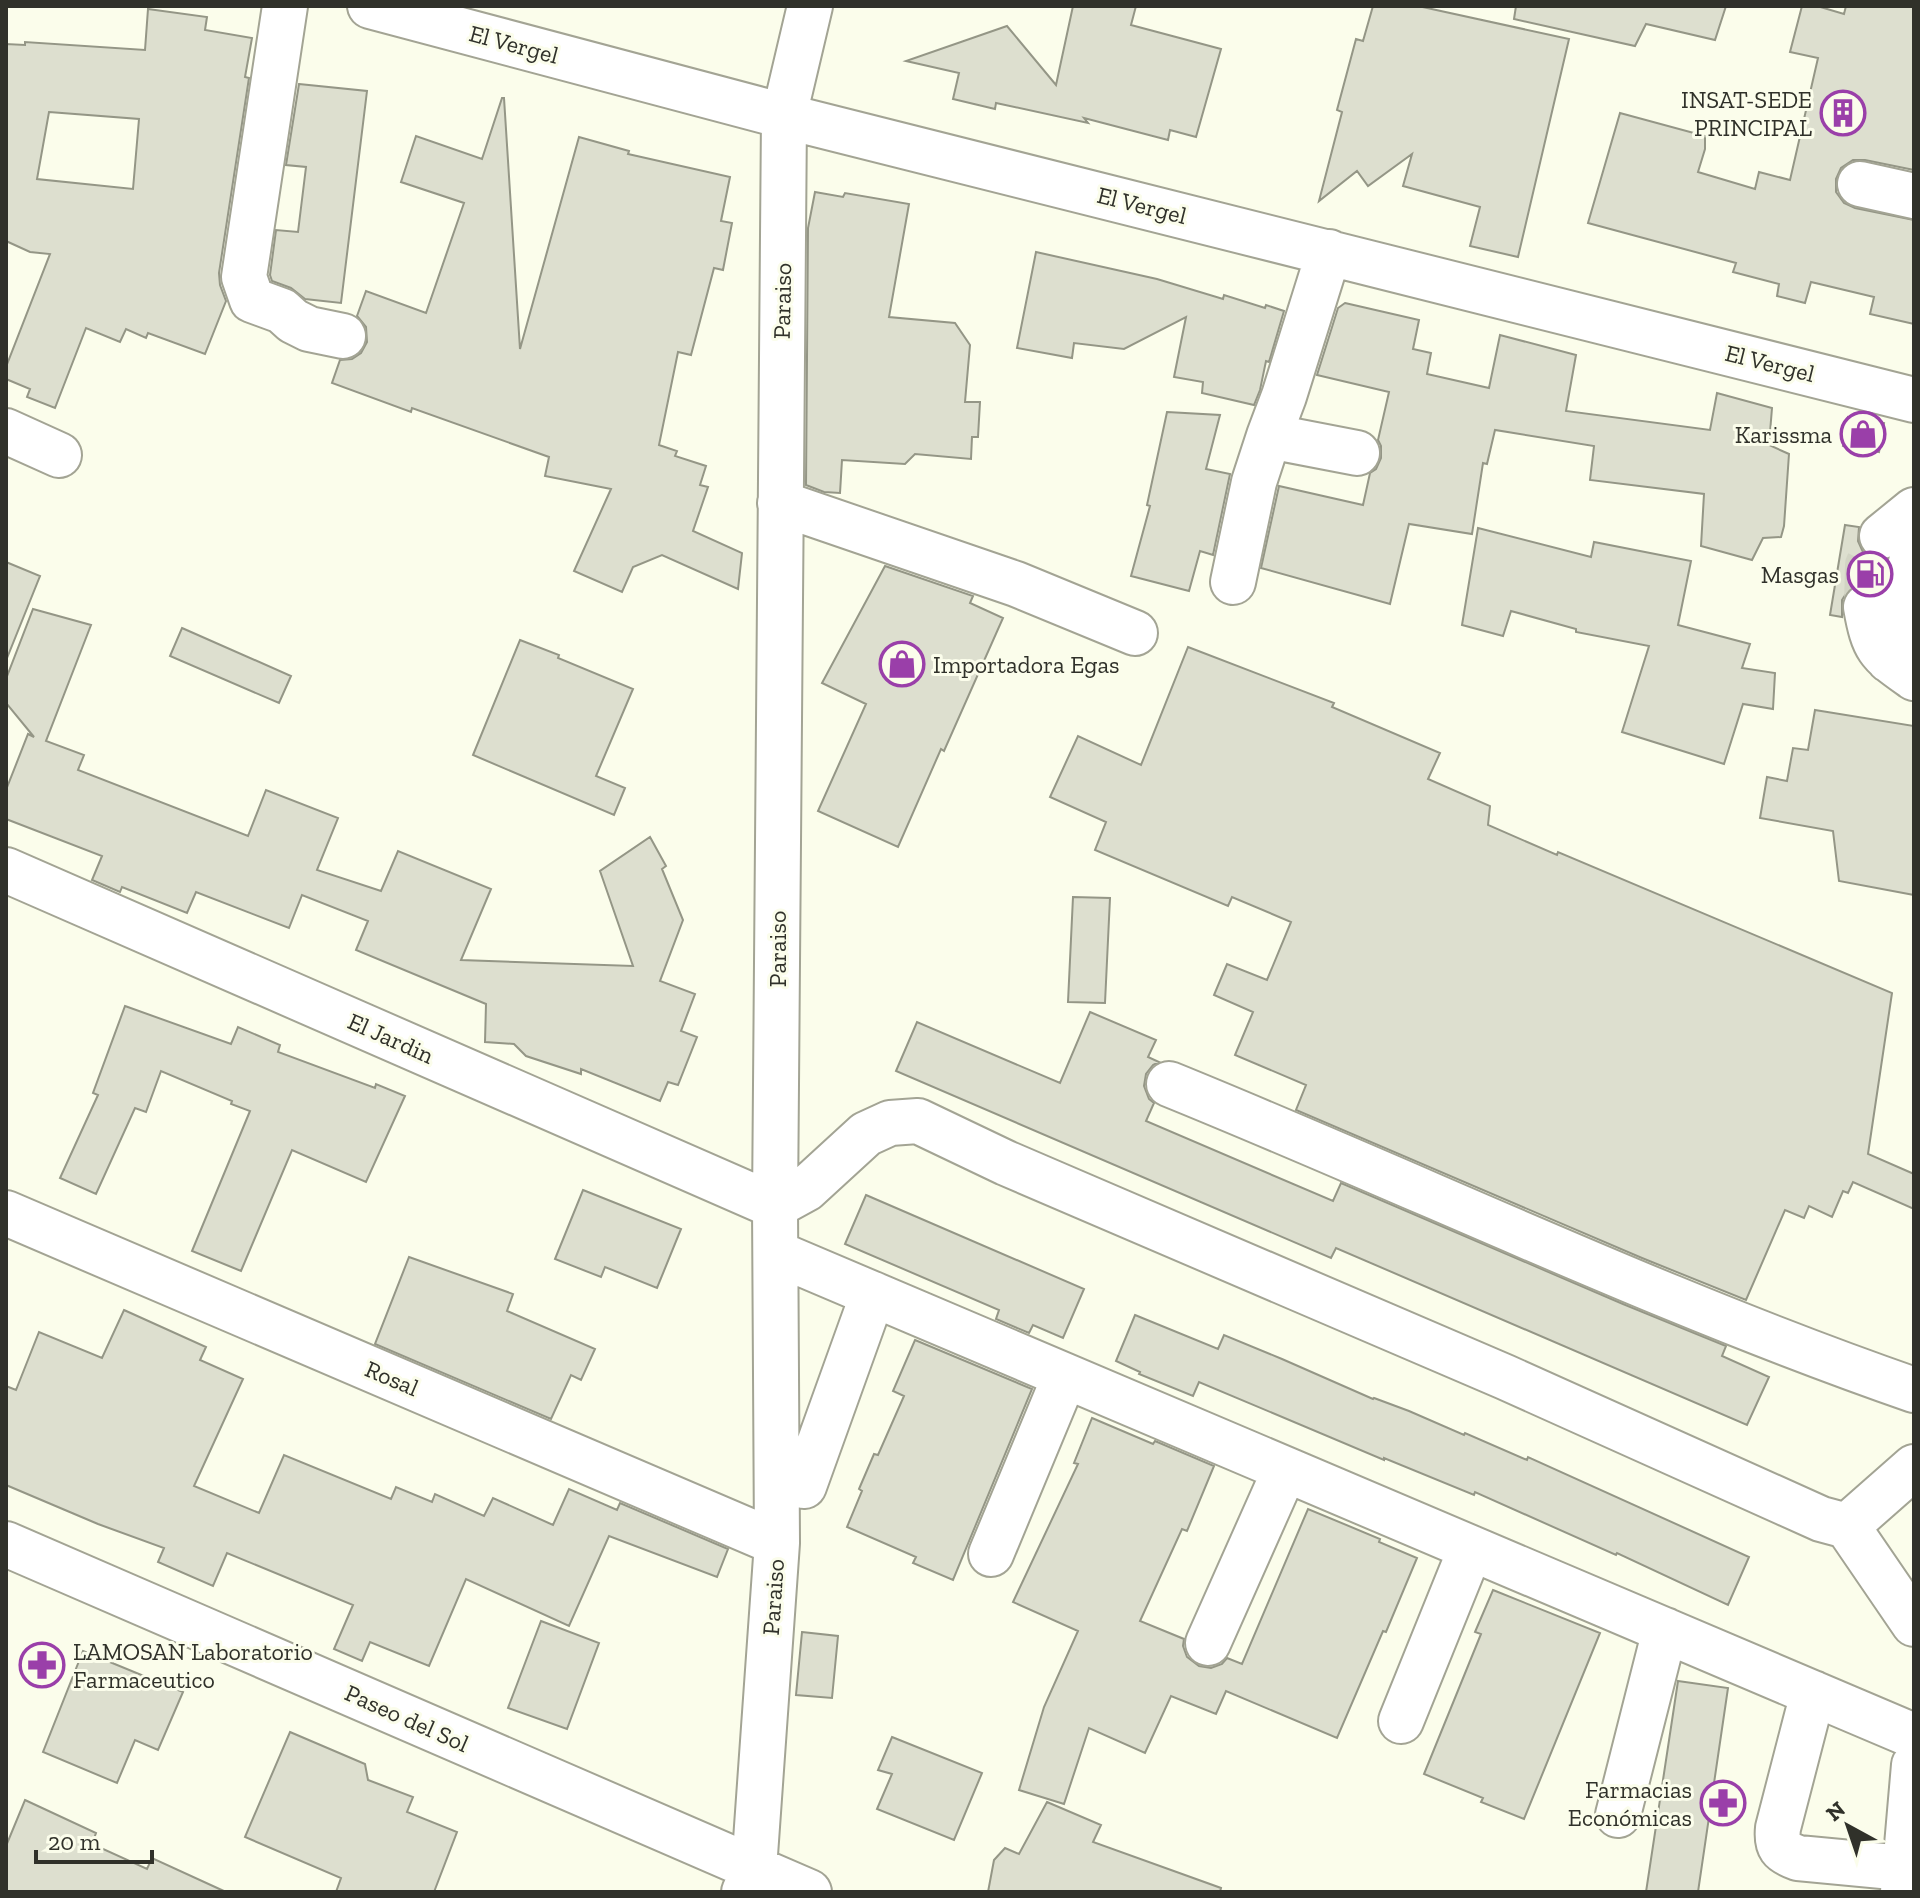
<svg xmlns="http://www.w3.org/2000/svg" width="1920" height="1898" viewBox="0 0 1920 1898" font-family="'Zilla Slab',serif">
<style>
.building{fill:#dddfcf;stroke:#949686;stroke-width:2;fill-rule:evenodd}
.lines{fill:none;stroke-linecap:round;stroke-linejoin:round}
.minor-tunnel{stroke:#d2d4c4;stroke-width:44;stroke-dasharray:44 22;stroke-linecap:butt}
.minor-casing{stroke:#a3a494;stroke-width:48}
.major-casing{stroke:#a3a494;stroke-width:48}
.minor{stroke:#fff;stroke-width:44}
.major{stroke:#fff;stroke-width:44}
.labels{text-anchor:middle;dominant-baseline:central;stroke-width:6;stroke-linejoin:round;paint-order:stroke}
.street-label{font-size:24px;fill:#30312a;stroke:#fbfdeb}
.poi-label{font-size:24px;fill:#30312a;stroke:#fbfdeb;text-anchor:end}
</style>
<rect width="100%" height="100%" fill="#fbfdeb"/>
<path class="building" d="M1073,6H1136L1131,25L1221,49L1196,137L1170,130L1168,140L1084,118L1088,123L996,103L995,109L953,99L959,73L906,61L1007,26L1056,85Z
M1373,6H1418L1569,39L1518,257L1470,246L1480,207L1403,186L1412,154L1368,186L1357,171L1319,201L1342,112L1337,110L1356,39L1363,41Z
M1516,6H1726L1715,40L1646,24L1635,46L1514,19Z
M1802,6H1817L1844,14L1846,6H1914V170L1865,160H1853L1841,168L1836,179V192L1844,203L1855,208L1914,220V324L1870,314L1874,297L1811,282L1805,303L1777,296L1779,284L1733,272L1736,263L1588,223L1620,113L1705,136V149L1698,172L1755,189L1759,172L1790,180L1818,58L1790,52Z
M148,9L207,17L205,30L252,38L245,77L249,78L219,273L220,285L226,301L205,354L148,333L146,338L126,329L120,342L86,328L55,408L27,397L30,389L6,379V367L50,254L30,252L6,241V44L25,45V42L145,50ZM49,112L139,119L133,189L37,179Z
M299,84L367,91L341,303L305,299L291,288L272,281L270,275L276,230L298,232L306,167L286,165Z
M502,98H504L520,349L579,137L629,151L628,154L730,177L721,221L732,223L723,270L714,268L691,355L678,352L659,445L677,451L675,456L706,466L700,485L708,487L693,531L742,553L738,589L662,555L633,567L622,592L574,571L611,489L545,476L549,457L412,408L411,412L332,383L340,360L352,359L361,353L367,342L366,327L357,316L366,291L426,313L464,203L401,182L416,136L482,159Z
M815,192L843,197L845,193L909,204L889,317L955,323L970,345L965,402H980L978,437H972L971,459L915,454L905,464L842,460L840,493L824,492L806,485L808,228Z
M1036,252L1157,279L1223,299L1224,295L1265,308L1266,305L1284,311L1269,362L1266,361L1260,390L1254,405L1202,393L1203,382L1174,377L1186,317L1124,349L1074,343L1072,358L1017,348Z
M1345,303L1419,320L1413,349L1431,353L1427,374L1489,388L1500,335L1576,355L1566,411L1710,430L1717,393L1772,408L1769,445L1789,454L1784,526L1781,537L1763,538L1752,560L1701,546L1704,494L1590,480L1594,446L1495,430L1487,464L1483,463L1472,534L1409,524L1390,604L1261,568L1279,486L1363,505L1370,473L1376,469L1381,458V446L1378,440L1389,392L1317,375L1338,308Z
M1167,412L1220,415L1206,469L1230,474L1213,555L1200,551L1189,591L1131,576L1150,506L1147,505Z
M1848,417L1884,423L1879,452L1843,446Z
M1845,525L1859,527L1858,541L1863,552L1874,560L1886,561L1880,587L1873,583L1862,582L1849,589L1842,600V617L1830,615Z
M1478,528L1591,557L1594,542L1691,561L1678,625L1750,644L1742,668L1775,673L1773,709L1743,704L1724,764L1622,732L1649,646L1576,632V629L1511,611L1503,636L1462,625Z
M6,562L40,576L7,658H6Z
M885,566L973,596L970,603L1003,618L944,751L941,749L898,847L818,811L866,704L822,683Z
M33,609L91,625L46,741L84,755L78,770L248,836L266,790L338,818L317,870L381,891L398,851L491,889L461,960L633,966L600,871L650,837L666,866L662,869L683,920L660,981L695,994L681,1031L697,1037L678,1085L668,1082L660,1101L581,1069V1074L526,1056L514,1044L485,1042L486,1004L356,950L368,921L302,895L289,928L196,892L187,913L122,887L120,892L92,880L102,856L6,819V790L28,734L34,737L6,703V679Z
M182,628L291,676L279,703L170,656Z
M520,640L559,655L558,658L633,689L596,776L625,788L614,815L473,755Z
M1188,647L1334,703L1332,707L1440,753L1428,779L1490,806L1488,825L1557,855L1558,852L1892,993L1868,1154L1914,1174V1209L1853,1182L1848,1193L1843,1191L1832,1217L1809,1206L1804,1218L1785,1210L1746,1300L1642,1258L1296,1110L1306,1085L1235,1055L1253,1012L1214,995L1227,964L1267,980L1291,922L1232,897L1228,906L1095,850L1106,822L1050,797L1078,736L1141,765Z
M1815,710L1914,726V895L1839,881L1833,831L1760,818L1767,777L1787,781L1793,748L1808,750Z
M1073,897L1110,898L1105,1003L1068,1002Z
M125,1006L231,1044L238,1027L280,1045L278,1052L375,1088L376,1084L405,1096L366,1182L292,1150L241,1271L192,1251L250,1111L231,1104L232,1101L161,1071L146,1112L135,1108L96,1194L60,1178L98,1095L93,1093Z
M1090,1012L1156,1040L1148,1057L1159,1062L1153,1065L1146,1074L1144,1086L1149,1099L1154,1103L1146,1121L1333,1201L1341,1183L1623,1304L1726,1346L1722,1356L1769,1377L1747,1425L1336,1248L1331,1258L896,1071L917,1022L1060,1083Z
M583,1190L681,1229L657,1288L605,1267L601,1277L555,1259Z
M866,1195L1084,1289L1063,1338L1033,1325L1029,1333L996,1319L999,1310L845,1244Z
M409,1257L513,1294L507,1311L595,1349L581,1380L571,1375L551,1419L375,1344Z
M124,1310L206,1347L200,1360L243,1379L194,1486L259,1513L284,1455L391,1499L396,1487L432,1502L435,1494L484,1516L493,1498L553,1525L569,1489L617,1510L620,1503L728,1549L717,1577L609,1536L569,1626L466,1579L429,1666L370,1642L362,1661L334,1649L353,1605L227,1553L213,1586L158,1562L164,1548L98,1524L6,1485V1386L16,1390L39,1332L102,1358Z
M1135,1315L1218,1349L1224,1335L1282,1359L1373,1399L1374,1398L1409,1411L1464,1435L1465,1433L1527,1460L1528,1457L1749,1557L1728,1605L1617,1553L1616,1555L1475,1492L1474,1495L1384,1458V1460L1199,1382L1193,1396L1139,1374L1140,1372L1116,1361Z
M915,1340L1032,1389L953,1580L913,1563L916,1557L847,1527L862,1491L859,1489L874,1454L878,1455L904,1396L893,1391Z
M1092,1418L1153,1444L1155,1441L1214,1466L1187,1531L1182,1529L1140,1621L1184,1639L1183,1646L1187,1657L1199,1666L1211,1668L1222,1664L1227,1658L1242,1664L1308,1509L1380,1539L1379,1542L1417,1558L1386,1632L1383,1631L1337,1738L1226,1691L1216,1714L1171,1696L1145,1753L1089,1728L1064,1804L1019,1790L1044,1707L1078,1631L1013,1602L1078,1464L1074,1463Z
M1493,1590L1600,1633L1524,1819L1481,1802L1483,1798L1424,1774L1481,1634L1475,1632Z
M541,1621L599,1643L567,1729L508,1708Z
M802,1632L838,1636L832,1698L796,1695Z
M83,1651L183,1692L158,1750L135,1740L117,1783L43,1752Z
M1678,1681L1728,1688L1698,1892H1646Z
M290,1732L365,1764L368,1780L413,1797L407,1812L457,1832L434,1892H336L341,1878L245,1837Z
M892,1737L982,1773L954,1840L877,1809L892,1774L878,1770Z
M25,1800L96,1833L92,1844L147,1869L152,1858L226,1892H6V1846Z
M1047,1802L1101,1825L1093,1842L1221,1888L1220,1892H988L994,1860L1005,1848L1019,1854Z"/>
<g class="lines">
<path class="minor-tunnel" d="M1866,607L1867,565L1882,536"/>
<g class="minor-casing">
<path id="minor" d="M285,6L244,277L252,300L282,311L293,321L309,329L343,336
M370,6L784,116L1914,400
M1860,184L1914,196
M6,431L59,455
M1269,436L1357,453
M780,503L1016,584L1135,633
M1882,536L1914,510
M1233,582L1254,482L1269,436L1284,396L1329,252
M1866,607C1874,651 1879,653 1914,678
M1889,660L1914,549
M6,870L775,1206L806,1189L866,1134L890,1123L918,1121L1006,1163L1505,1377L1821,1519L1847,1526L1914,1624
M1169,1084C1418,1185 1660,1302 1914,1390
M6,1213L777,1543
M776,1253L1914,1736
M804,1486L873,1294
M1847,1526L1914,1467
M6,1544L809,1892
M991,1554L1065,1376
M1208,1643L1285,1470
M1813,1693L1778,1828C1776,1847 1781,1852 1798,1858L1914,1869
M1401,1721L1471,1548
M1618,1815L1665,1630
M744,1892L754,1869L777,1543L775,1206L784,116L810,6"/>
</g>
<g class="major-casing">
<path id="major" d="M1903,1892L1914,1765"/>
</g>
<use href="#minor" class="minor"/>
<use href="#major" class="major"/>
</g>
<defs>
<g id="building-ring" transform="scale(2.3)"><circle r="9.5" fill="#fbfdeb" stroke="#9a3fa9" stroke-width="1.5"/><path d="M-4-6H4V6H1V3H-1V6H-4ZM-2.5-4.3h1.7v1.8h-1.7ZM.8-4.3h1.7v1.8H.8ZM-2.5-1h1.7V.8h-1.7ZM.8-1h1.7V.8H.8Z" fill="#9a3fa9"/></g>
<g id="shop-ring" transform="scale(2.3)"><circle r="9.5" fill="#fbfdeb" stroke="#9a3fa9" stroke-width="1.5"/><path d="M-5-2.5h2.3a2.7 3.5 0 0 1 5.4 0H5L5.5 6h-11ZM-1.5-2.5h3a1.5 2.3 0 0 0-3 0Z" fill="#9a3fa9"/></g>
<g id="fuel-ring" transform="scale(2.3)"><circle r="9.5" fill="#fbfdeb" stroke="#9a3fa9" stroke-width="1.5"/><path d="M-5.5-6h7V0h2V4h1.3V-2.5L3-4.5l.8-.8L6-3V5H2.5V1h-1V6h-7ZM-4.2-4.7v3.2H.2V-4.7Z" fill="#9a3fa9"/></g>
<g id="pharmacy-ring" transform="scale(2.3)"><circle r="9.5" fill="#fbfdeb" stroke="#9a3fa9" stroke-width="1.5"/><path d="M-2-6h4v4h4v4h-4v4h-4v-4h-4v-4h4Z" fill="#9a3fa9"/></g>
</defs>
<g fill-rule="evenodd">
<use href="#building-ring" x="1843" y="113"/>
<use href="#shop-ring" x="1863" y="434"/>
<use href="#fuel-ring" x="1870" y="574"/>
<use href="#shop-ring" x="902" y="664"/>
<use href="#pharmacy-ring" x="42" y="1665"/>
<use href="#pharmacy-ring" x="1723" y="1803"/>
</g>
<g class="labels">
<g class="street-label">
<text transform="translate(514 44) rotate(15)">El Vergel</text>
<text transform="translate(1142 205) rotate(14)">El Vergel</text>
<text transform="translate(782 301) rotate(-89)">Paraiso</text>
<text transform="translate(1770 363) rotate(14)">El Vergel</text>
<text transform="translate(777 949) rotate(-90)">Paraiso</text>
<text transform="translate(391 1038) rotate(24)">El Jardin</text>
<text transform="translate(392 1378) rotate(23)">Rosal</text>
<text transform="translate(773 1597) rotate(-86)">Paraiso</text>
<text transform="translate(407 1718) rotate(24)">Paseo del Sol</text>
</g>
<g class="poi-label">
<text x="1812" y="99">INSAT-SEDE<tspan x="1812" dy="28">PRINCIPAL</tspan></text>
<text x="1832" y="434">Karissma</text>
<text x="1839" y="574">Masgas</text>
<text x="933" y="664" text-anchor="start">Importadora Egas</text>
<text x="73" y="1651" text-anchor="start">LAMOSAN Laboratorio<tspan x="73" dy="28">Farmaceutico</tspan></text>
<text x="1692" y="1789">Farmacias<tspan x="1692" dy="28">Económicas</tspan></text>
</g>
</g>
<rect width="1920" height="1898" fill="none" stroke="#30312a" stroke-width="16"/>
<g transform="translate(1848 1826) rotate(320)" stroke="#fbfdeb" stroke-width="6" paint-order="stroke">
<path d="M0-6L14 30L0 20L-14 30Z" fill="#30312a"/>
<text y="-12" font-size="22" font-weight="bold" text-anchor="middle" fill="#30312a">N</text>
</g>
<path d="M36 1850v12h116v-12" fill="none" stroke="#30312a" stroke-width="4"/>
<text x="48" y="1850" font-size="24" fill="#30312a" stroke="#fbfdeb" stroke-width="6" paint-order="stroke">20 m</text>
</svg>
